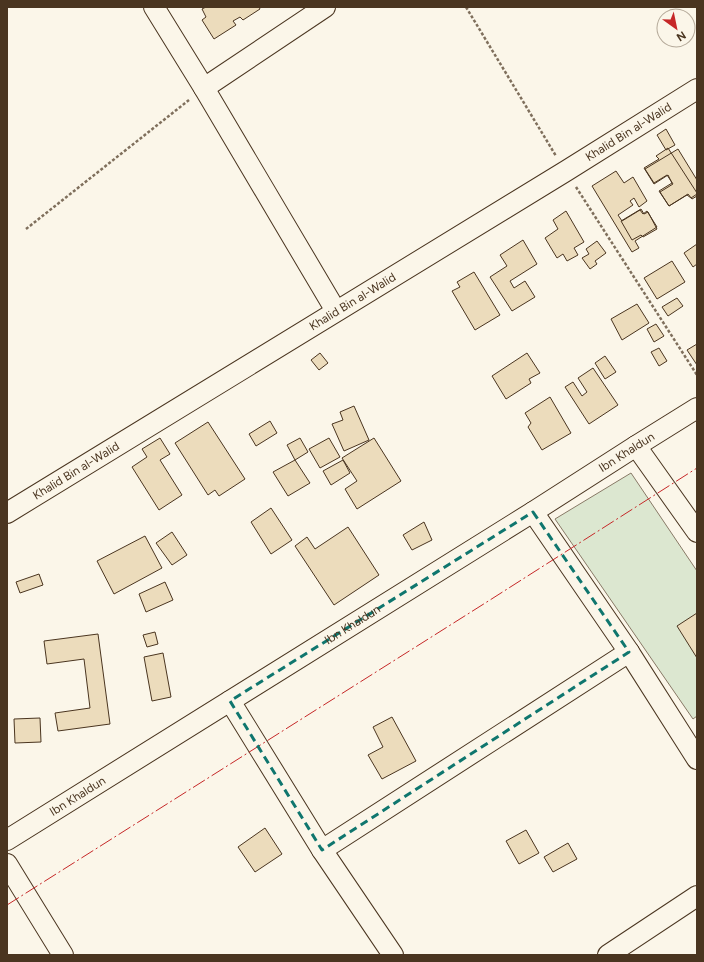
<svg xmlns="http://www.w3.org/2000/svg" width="704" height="962" viewBox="0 0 704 962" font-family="Figtree,sans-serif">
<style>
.green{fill:#dce7d0;stroke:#887966}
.building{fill:#ecdcbc;stroke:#4a3520}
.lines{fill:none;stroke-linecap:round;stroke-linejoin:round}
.minor-casing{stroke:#4a3520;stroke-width:22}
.path{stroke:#7f6f5c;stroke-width:2.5;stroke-dasharray:3 2;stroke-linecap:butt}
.minor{stroke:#fbf6e9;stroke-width:20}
.power{stroke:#c62828;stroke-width:1;stroke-dasharray:14 3 2 3;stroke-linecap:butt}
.marked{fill:none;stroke:#0f766e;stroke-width:3;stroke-dasharray:8 5;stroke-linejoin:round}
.labels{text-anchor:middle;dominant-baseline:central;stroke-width:3;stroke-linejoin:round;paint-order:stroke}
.street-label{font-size:12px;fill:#4a3520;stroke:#fbf6e9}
</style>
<rect width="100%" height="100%" fill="#fbf6e9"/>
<path class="green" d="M631,473L697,571V716L693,719L555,519Z"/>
<path class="building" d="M206,7H259L260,9L243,20L240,17L233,21L236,25L214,39L202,20L206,17L202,9Z
M666,129L675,145L666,150L657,135Z
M668,148L697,193V196L692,199L688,194L669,206L659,191L672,183L668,175L654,184L644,168L659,159L656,156Z
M678,149L697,180V194L691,198L687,195L669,206L660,192L673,184L667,175L654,183L645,169Z
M616,171L624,183L633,177L647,201L639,207L634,198L630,201L633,205L618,215L622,221L640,210L643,214L647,211L657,227L635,241L639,248L632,252L592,186Z
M641,209L644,214L648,212L657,229L643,237L641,235L632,240L621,221Z
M566,211L584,242L574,248L578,255L567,261L563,254L557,258L545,238L558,229L553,220Z
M523,240L537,264L510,281L514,288L525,281L535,297L512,311L490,277L507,266L500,255Z
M597,241L606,253L595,261L597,264L590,269L582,258L589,254L586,249Z
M697,244V264L693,267L684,253Z
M672,261L685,282L657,299L644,278Z
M474,272L500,315L475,330L452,291L460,287L457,282Z
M677,298L683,306L668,316L662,307Z
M637,304L649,323L622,340L611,319Z
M656,324L664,336L654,342L647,329Z
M697,344V365L687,350Z
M659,348L667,361L659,366L651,352Z
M320,353L328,363L319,370L311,360Z
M527,353L540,373L529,379L531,383L506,399L492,376Z
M605,356L616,372L605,379L595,363Z
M593,368L618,405L589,424L565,387L573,382L582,396L587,392L578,378Z
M550,397L571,433L542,450L528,427L531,423L525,413Z
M354,406L369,440L344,451L332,424L343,420L340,412Z
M270,421L277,433L256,446L249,434Z
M208,422L245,479L219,496L215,490L208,495L175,443Z
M160,438L170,454L160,460L182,495L159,510L132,467L147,457L142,449Z
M300,438L308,452L295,460L287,445Z
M329,438L340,457L320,468L309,449Z
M374,438L401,481L357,509L345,489L357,481L342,458Z
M295,460L310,483L288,496L273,472Z
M343,460L350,473L331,485L323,471Z
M271,508L292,540L271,554L251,522Z
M424,522L432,540L412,550L403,535Z
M348,527L379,575L334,605L295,546L307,537L315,549Z
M172,532L187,555L172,565L156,543Z
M145,536L162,568L114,594L97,561Z
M39,574L43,585L20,593L16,582Z
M165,582L173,600L146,612L139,594Z
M697,613V658L677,626Z
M155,632L158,644L147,647L143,635Z
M98,634L110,724L58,731L55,713L90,708L84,659L47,664L44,641Z
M163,653L171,697L152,701L144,657Z
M392,717L416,761L382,779L368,755L383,747L373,727Z
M40,718L41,742L15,743L14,719Z
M265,828L282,854L255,872L238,847Z
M526,830L539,853L519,864L506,841Z
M568,843L577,859L553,872L544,857Z"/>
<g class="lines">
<g class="minor-casing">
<g id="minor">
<path d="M154,7L204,88L336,311"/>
<path d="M204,88L325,7"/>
<path d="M636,446L697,532"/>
<path d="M533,512L629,652L697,759"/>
<path id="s1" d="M7,513L566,171L697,89"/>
<path d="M230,701L322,850L393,955"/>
<path id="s2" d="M7,840L533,512L636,446L697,408"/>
<path d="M322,850L629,652"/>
<path d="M7,864L63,955"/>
<path d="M608,955L697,896"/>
</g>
</g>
<path class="path" d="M466,7L556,156
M576,187L697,375
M26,229L189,100"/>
<use href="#minor" class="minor"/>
<path class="power" d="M7,905L490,600L697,468"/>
</g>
<path class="marked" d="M533,512L629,652L322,850L230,701Z"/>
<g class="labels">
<g class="street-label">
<text stroke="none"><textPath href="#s1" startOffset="729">Khalid Bin al-Walid</textPath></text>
<text stroke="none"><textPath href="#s1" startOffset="405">Khalid Bin al-Walid</textPath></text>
<text stroke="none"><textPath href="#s2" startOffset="731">Ibn Khaldun</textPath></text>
<text stroke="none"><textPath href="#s1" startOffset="81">Khalid Bin al-Walid</textPath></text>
<text stroke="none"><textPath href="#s2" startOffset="407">Ibn Khaldun</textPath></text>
<text stroke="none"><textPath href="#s2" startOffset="83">Ibn Khaldun</textPath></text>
</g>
</g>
<rect width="704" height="962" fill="none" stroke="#4a3520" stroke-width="16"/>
<g transform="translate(676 28) rotate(147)"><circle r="19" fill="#fbf6e9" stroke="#b4a999"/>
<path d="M0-3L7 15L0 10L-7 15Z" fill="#c62828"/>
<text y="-6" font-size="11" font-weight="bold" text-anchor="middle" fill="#4a3520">N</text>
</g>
</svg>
